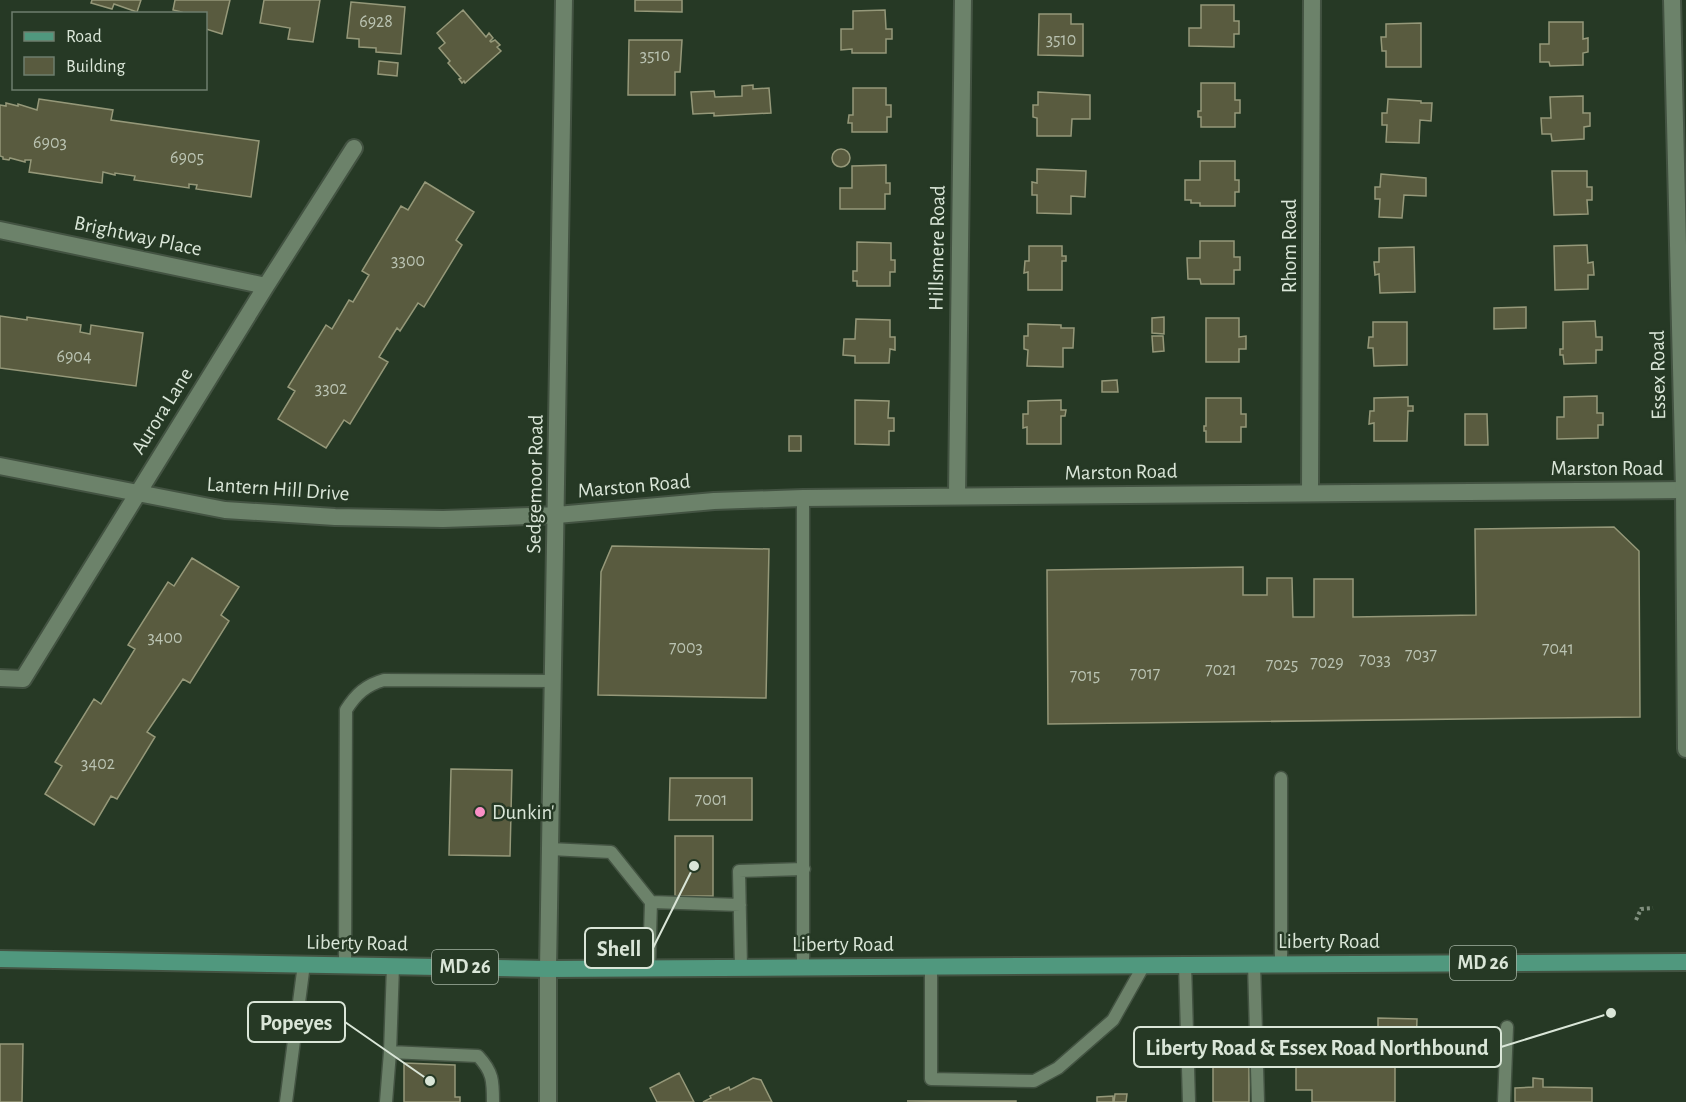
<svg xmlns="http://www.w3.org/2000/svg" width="1686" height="1102" viewBox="0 0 1686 1102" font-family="'Alegreya Sans',sans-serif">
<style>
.building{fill:#595b3f;stroke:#959879;stroke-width:1.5}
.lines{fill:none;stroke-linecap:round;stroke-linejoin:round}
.service-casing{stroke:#435342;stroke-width:15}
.minor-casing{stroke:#435342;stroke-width:20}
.tertiary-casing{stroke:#435342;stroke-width:20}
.primary-casing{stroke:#435342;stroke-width:20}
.path{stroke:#808f7e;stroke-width:4;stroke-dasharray:3 3;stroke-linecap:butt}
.service{stroke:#6c826a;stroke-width:12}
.minor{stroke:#6c826a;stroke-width:16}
.tertiary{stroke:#6c826a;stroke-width:16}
.primary{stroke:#50987e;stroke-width:16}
.poi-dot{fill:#fa8fc6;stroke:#263925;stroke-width:2}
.labels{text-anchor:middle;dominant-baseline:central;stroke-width:5;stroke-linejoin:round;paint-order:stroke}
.number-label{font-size:18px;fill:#bac3b2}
.shield{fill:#263925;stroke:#a4b2a2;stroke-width:1.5}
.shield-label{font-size:20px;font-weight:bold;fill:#dae6d8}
.street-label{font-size:21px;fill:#dae6d8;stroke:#263925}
.poi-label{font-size:21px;fill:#dae6d8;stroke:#263925;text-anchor:start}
.leader{fill:none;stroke:#dae6d8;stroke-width:2}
.callout-dot{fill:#dae6d8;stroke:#263925;stroke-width:2}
.callout{fill:#263925;stroke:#dae6d8;stroke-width:2}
.callout-label{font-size:22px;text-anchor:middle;font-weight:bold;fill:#dae6d8}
</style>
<rect width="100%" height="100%" fill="#263925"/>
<path class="building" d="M92,0H141L137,12L114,4L112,9L91,3Z
M175,0H230L222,34L206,29V14H182V12L173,10Z
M264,0H320L313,42L288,39L290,28L260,23Z
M635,0H682V12L635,11Z
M351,2L405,7L401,54L376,52V48L359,47V39L347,38Z
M1201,5H1234V21H1239V34H1234V47L1189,46V28H1201Z
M463,10L486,37L489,33L493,38L490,41L491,42L495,40L500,45L497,47L501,51L465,83L464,81L462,83L459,79L461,78L448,63L450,61L439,48L445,43L437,33Z
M885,10L886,29H892V39H886V53H852V49L841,50V29H853V11Z
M1039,14H1071V24H1083V56L1038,55Z
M1549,22H1583V39L1588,38V52L1583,53V65L1550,66L1549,62H1540V44H1549Z
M1421,23V67H1386V51H1382L1381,37H1386V24Z
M629,40H682L680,72H675V95H628Z
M379,61L398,63L397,76L378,74Z
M1201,83H1235V100H1240V113H1235V127H1201V117H1198V111H1201Z
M753,85V89L769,88L771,113L714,116V113L693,114L691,92L714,91L715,97L742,96V86Z
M853,88H886V105H891V117H887V132H852V123H848L849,115H853Z
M1038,92L1090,95V119H1072L1071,136H1037V118L1033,117V105H1038Z
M1583,96V113H1590V126L1584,127V139L1552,141L1551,134H1542L1541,118H1551L1550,97Z
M39,99L113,110L111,120L259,141L251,197L196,189L197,185L189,184V188L134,180L135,176L115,173V175L103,172L102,183L29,172L31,160H25V162L10,158L9,160L3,159V157L0,156V105L6,106V103L18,106V104L37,110Z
M1388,99L1421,101V103H1432L1431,121L1420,120L1419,143L1386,142L1387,125H1382V113H1387Z
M832 158a9 9 0 1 1 18 0a9 9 0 1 1-18 0Z
M1200,161H1235V180H1239V192H1235V206H1200V203H1191V200H1185V180H1200Z
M886,165V183H890V194H885V209H840V188H852V166Z
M1037,169L1086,171L1085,197L1071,196V214L1037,213V195H1032V182L1037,183Z
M1552,171H1587V187H1592V200H1587L1588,214L1554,215Z
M1381,174L1426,178V196L1404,195L1402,218L1379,217L1380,199H1375V187H1380Z
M425,182L474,212L456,240L462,245L424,307L418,303L400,331L397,328L379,357L388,362L350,424L344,420L326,448L278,419L295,391L288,387L326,325L332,329L349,300L353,302L369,275L362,271L401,206L408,210Z
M1200,241H1234V257H1240V270H1234V284H1201L1200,279H1188L1187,258H1200Z
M857,242L891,243V260H895V272H890V286H857V281H853V271H857Z
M1587,245L1588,263L1593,262L1594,275H1588V289L1555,290L1554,246Z
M1029,246H1062V256H1066V261H1062V290H1028V272L1024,273L1025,261H1029Z
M1414,247L1415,292L1380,293L1379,274L1375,275L1374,262H1379V248Z
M1526,307V328L1494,329V308Z
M0,316L27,320V317L81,325L80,332L90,334L91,325L143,333L136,386L0,368Z
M1164,317V334L1152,333V318Z
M1206,318H1239V337L1246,336V349H1239V362H1206Z
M856,319L890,320V337H895V350L890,349L889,363H855V356L843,355L844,339H855Z
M1595,321L1596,337H1602V350H1596V363L1564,364L1563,355H1560V349H1563V322Z
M1373,322H1407V365L1374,366L1373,348H1368L1369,337H1373Z
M1028,324L1061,325V328H1074L1073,348H1063V367L1027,366L1028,350L1024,349V336H1028Z
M1152,336H1163L1164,351L1153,352Z
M1117,380L1118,392H1102V381Z
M1597,396V413H1603V425H1598V438L1557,439V417H1564V397Z
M1408,397V406H1413V411H1408L1407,441H1374V423L1369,424L1370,411H1374V398Z
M1206,398H1241V414H1246V427H1241V442H1206V431H1204V426H1206Z
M855,400L889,401L888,418H894V431H889V445L855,444Z
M1061,400V410H1066L1065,416H1061V444H1027V427L1023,428V414H1028V401Z
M1465,414H1487L1488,445H1465Z
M789,436H801V451H789Z
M1614,527L1639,551L1640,717L1048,724L1047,570L1243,567V595H1267V578H1292L1293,617H1314V579H1353V617L1476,615L1475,529Z
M612,546L769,549L766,698L598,695L601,572Z
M192,558L239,587L221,615L229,621L190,683L183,679L147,732L155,737L117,799L111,796L94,825L45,794L62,766L55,762L94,699L101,704L135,649L128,645L168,582L174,586Z
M451,769L512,770L510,856L449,855Z
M670,778H752V820H669Z
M675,836H713V896H675Z
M1378,1018L1417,1019L1416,1046H1378Z
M0,1044H23L22,1102H0Z
M1395,1051V1102H1312V1090H1296V1052Z
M1213,1052H1249V1102H1213Z
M404,1063L455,1065V1097H460V1102H404Z
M679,1073L694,1102H657L650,1088Z
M753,1078L761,1080L772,1102H703L711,1098L710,1096L729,1087L730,1090Z
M1533,1078L1543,1079V1087L1592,1088V1102H1515V1088L1533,1087Z
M1115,1094H1127L1126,1102H1114Z
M1113,1096V1102H1097V1097Z
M907,1101H1016V1102Z"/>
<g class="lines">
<g class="service-casing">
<path id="service" d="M803,498V967
M550,849L611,852L651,902
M1281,963V778
M1185,964L1189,1102
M1254,964L1258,1102
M345,965L346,710C356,694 366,685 384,680L554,681
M931,966V1079L1034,1081L1058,1068L1113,1020L1144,965
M649,968L651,902L740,905
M741,968L739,871L804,869
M390,1052L478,1056C493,1072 493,1081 493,1102
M286,1102L304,964
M386,1102L390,1052L393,966
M1504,1102L1507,1027"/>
</g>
<g class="minor-casing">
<path id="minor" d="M0,230L266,286
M0,466L225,510L335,517L443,519L557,515L714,501L803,498L1686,490
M1310,493L1312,0
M957,496L963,0
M0,678L23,679L266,286L354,148
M548,1102V969L564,0"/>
</g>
<g class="tertiary-casing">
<path id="tertiary" d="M1672,0L1684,490L1686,749"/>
</g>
<g class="primary-casing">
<path id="primary" d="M0,959L548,969L1686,962"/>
</g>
<path class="path" d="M1636,920L1641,909L1653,908"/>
<use href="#service" class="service"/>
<use href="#minor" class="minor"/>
<use href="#tertiary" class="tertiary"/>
<use href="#primary" class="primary"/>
</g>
<circle class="poi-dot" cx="480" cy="812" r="6"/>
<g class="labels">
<g class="number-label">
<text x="376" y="22">6928</text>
<text x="1061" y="40">3510</text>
<text x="655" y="56">3510</text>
<text x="50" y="143">6903</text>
<text x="187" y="158">6905</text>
<text x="408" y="261">3300</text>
<text x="74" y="357">6904</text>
<text x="331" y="389">3302</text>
<text x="165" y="638">3400</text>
<text x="686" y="648">7003</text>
<text x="1558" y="649">7041</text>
<text x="1421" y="655">7037</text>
<text x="1375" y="660">7033</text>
<text x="1327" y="663">7029</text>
<text x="1282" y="665">7025</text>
<text x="1221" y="670">7021</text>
<text x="1145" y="674">7017</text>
<text x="1085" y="676">7015</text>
<text x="98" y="764">3402</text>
<text x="711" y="800">7001</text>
</g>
<g class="shield">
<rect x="1450" y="946" width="66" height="34" rx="4.5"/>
<rect x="432" y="950" width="66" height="34" rx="4.5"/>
</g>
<g class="shield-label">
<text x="1483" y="963">MD 26</text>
<text x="465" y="967">MD 26</text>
</g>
<g class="street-label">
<text transform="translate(138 236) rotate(12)">Brightway Place</text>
<text transform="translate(1289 246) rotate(-90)">Rhom Road</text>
<text transform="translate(937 248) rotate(-89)">Hillsmere Road</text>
<text transform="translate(1658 375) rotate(-91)">Essex Road</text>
<text transform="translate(162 411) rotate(-58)">Aurora Lane</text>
<text x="1607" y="468">Marston Road</text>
<text transform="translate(1121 472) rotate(-1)">Marston Road</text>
<text transform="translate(535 484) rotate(-89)">Sedgemoor Road</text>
<text transform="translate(634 486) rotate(-5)">Marston Road</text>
<text transform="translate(278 489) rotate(4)">Lantern Hill Drive</text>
<text x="1329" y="941">Liberty Road</text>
<text transform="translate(357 943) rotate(1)">Liberty Road</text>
<text x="843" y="944">Liberty Road</text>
</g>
<g class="poi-label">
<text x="492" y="812">Dunkin'</text>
</g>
</g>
<path class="leader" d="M694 866L653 948M430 1081L345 1022M1611 1013L1501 1047"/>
<g class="callout-dot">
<circle cx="694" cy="866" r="6"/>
<circle cx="430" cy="1081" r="6"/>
<circle cx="1611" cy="1013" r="6"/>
</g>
<g class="callout">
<rect x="585" y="928" width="68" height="40" rx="6"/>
<rect x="248" y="1002" width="97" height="40" rx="6"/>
<rect x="1134" y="1027" width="367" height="40" rx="6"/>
</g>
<g class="callout-label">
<text x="619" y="956">Shell</text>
<text x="296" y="1030">Popeyes</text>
<text x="1317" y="1055">Liberty Road &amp; Essex Road Northbound</text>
</g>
<rect x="12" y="12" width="195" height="78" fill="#263925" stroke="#6e7e6d" stroke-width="1.5"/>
<rect x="24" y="32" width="30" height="9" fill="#50987e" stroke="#6e7e6d" stroke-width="1.5"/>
<text x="66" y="42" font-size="18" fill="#dae6d8">Road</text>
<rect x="24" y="57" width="30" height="18" fill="#595b3f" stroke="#6e7e6d" stroke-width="1.5"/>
<text x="66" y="72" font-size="18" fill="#dae6d8">Building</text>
</svg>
